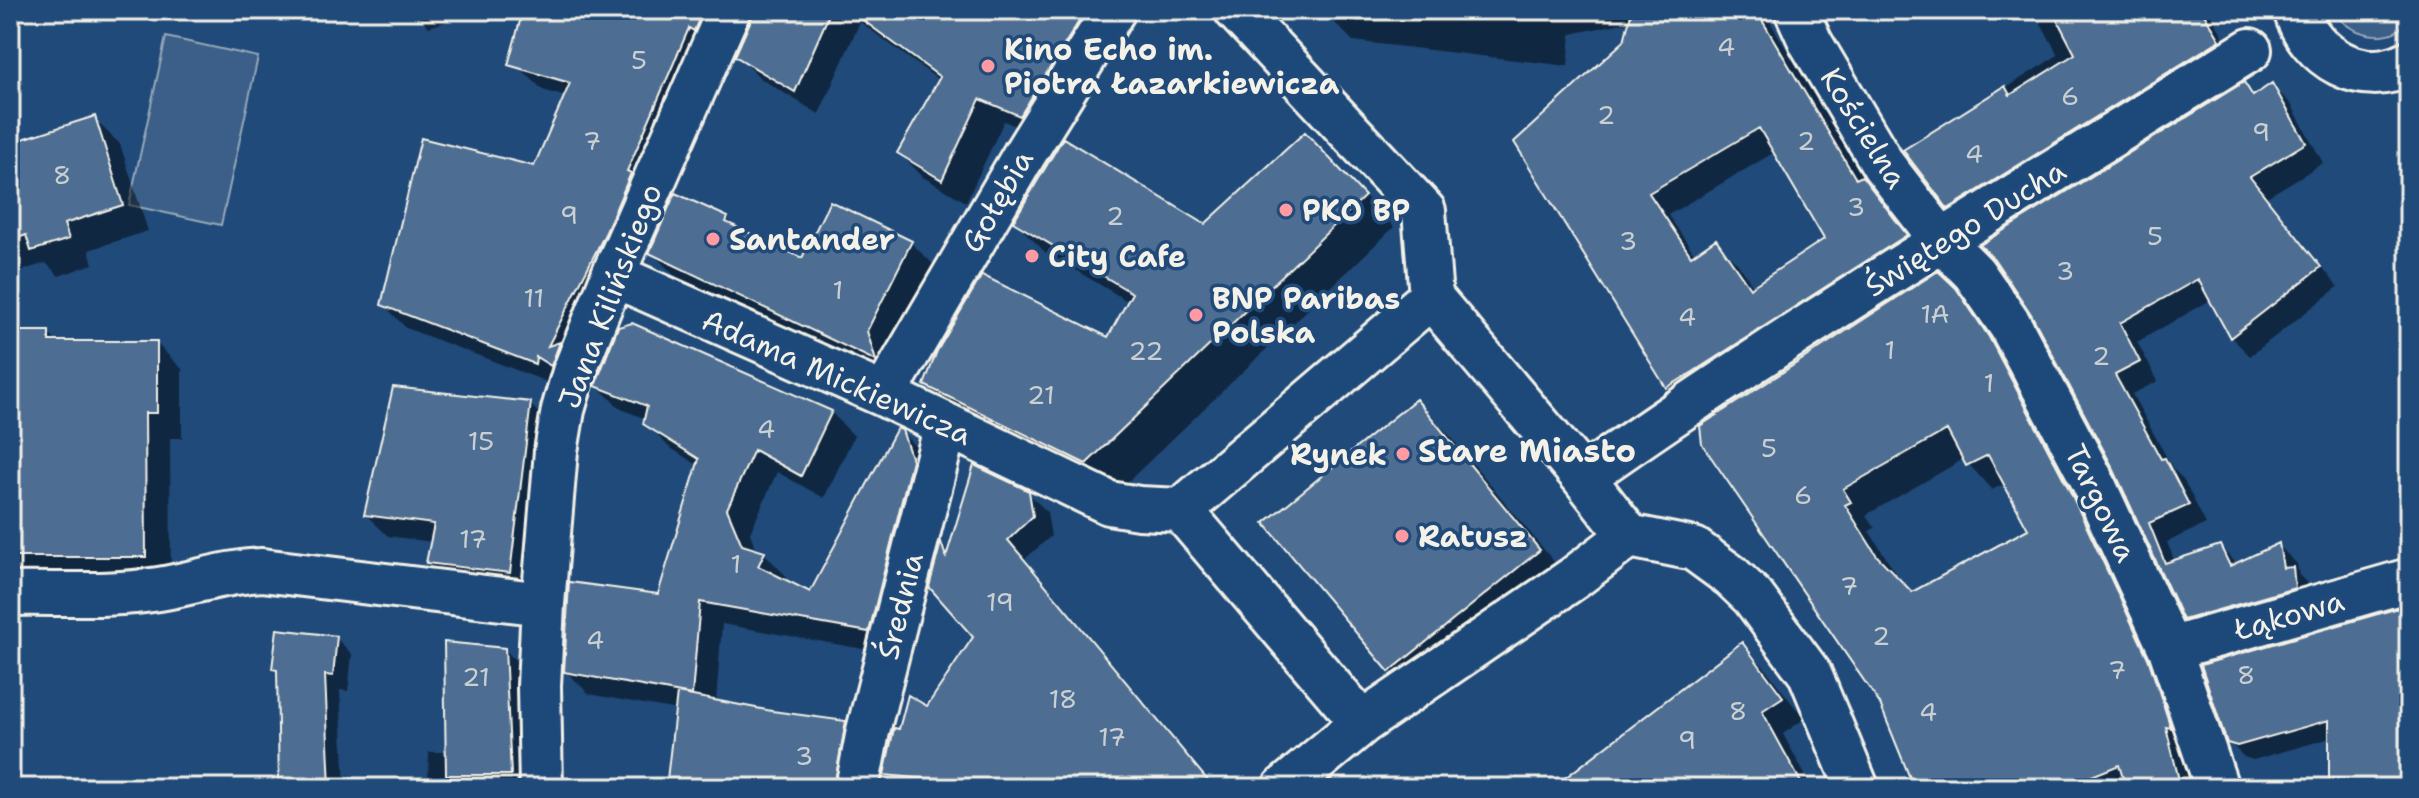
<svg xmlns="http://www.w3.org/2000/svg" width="2419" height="798" viewBox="0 0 2419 798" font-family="'Shantell Sans',sans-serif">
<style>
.green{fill:#3a5f88;stroke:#97a8b8;stroke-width:2}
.shadow{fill:#0007;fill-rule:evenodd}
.building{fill:#4d6e92;stroke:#f4f1e8;stroke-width:2;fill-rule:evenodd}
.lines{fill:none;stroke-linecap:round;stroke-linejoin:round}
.street-casing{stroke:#f4f1e8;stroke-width:48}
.secondary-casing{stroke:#f4f1e8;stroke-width:50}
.street{stroke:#1f4a7a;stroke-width:42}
.secondary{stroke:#1f4a7a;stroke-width:44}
.poi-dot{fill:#ff9aa2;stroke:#1f4a7a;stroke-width:3}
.labels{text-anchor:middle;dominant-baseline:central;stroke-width:7;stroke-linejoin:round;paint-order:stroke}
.number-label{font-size:26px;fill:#cad0d2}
.poi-label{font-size:30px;font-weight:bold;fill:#f4f1e8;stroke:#1f4a7a;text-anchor:start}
.street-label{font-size:30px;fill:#f4f1e8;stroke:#1f4a7a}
.neighbourhood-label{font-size:32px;font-weight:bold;fill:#f4f1e8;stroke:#1f4a7a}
</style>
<rect width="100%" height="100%" fill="#1f4a7a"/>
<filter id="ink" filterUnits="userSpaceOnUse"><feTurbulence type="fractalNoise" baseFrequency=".0125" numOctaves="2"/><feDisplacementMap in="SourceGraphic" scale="16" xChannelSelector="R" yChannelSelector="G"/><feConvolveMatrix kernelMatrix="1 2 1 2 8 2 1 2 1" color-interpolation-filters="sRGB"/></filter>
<g filter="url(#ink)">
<path class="green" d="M2334,10H2409C2409,45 2349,42 2334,10Z
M166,37L258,57L221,225L129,205Z"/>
<path class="shadow" d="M413,10H482L429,27Z
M535,10H749L558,386L406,328L383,304L535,168L566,97L543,90L519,67Z
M754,10H1128L1044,139L1004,121L966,202L923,177L900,153L940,81L860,22L819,114L761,79L738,55L753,20Z
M1322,10H1763L1864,180L1883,199L1926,256L1689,408L1668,387L1516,142L1655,16L1571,34L1568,66L1353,41ZM1775,152L1827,239L1754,287L1737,263L1716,242L1696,256L1668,215Z
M1862,10H1895L1874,22Z
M1914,10H1935L1922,18Z
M2034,10H2208L2236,58L1966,225L1949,208L1905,151L2058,55Z
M2244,84L2256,96L2272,86L2291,104L2323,163L2267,197L2338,287L2250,356L2231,337L2211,300L2137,342L2158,381L2132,394L2173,469L2183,479L2206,524L2167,542L2175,562L2220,547L2237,564L2278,545L2297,564L2299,575L2311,587L2204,638L2185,619L2115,467L2033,313Z
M94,119L120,144L148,231L89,250L93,264L59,276L46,263L10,274V145Z
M1335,164L1394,227L1116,493L956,414L926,384L1109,340L1129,302L1045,252L1015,222L1206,226Z
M727,219L738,229L803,260L911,243L934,265L889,355L899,382L674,275L651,252Z
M1938,274L1980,316L2014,365L2172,685L2199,788H1917L1881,703L1704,444ZM1964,459L1992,490L2006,483L2030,530L1912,594L1902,583L1869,531L1875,528L1866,515Z
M10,333H48L58,343H156L182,369V438H170L171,582H10Z
M597,386L831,412L854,436L824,498L777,472L750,533L757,552L764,553L787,577L784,582L810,595L901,432L925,456L892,654L722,624L716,702L845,723L863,742L854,788H668L677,710L589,694L566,671L660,597L699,466L669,447L645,423L646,419L621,409Z
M1416,401L1451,437L1574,586L1426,706L1391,670Z
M530,404L551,426L531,594L450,585L428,563L432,542L388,536L366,515Z
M1028,493L1047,512L1051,536L1025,559L1215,788H900L886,774L901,731L928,708L975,636L932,587L942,546L949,553Z
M2409,607V788H2331V738L2253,760L2244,757L2229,742Z
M336,638L352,654L348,691L340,690L345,787L384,788H281L279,674L274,669Z
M1742,645L1764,667L1804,719L1783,734L1810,784L1825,778L1836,788H1555Z
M505,650L521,666L525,788H428L429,752H447Z"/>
<path class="building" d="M523,10H703L694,31L689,28L627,171L631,173L606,232L548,346L560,342L551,366L536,357L535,364L381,305L421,138L534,166L570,83L508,65Z
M753,10H831L795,92L735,56L751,20Z
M849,10H1086L1020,116L980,99L942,180L897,153L940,77Z
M1632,10H1756L1856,179L1862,176L1907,235L1693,372L1666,388L1514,142L1624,41ZM1759,128L1824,239L1750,288L1716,239L1691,256L1649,193Z
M2052,10H2202L2220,40L1948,209L1903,150L2005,86L2010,95L2075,54Z
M2244,82L2253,96L2272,83L2306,143L2250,177L2321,267L2230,338L2198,279L2120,323L2140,362L2115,375L2161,459L2165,458L2189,505L2149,523L2165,563L2220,545L2230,566L2279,543L2283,568L2293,567L2295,588L2183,620L2113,468L2031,314L1994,259L1980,245Z
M95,116L123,205L64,224L69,239L31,251L26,235L10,241V143Z
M1305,132L1365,196L1086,464L924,385L937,351L982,275L1108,337L1132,293L1013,222L1063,138L1205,224Z
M675,193L728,217L726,222L802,258L830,201L912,241L867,331L876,361L649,253Z
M1938,271L1956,288L1989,337L2069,489L2148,658L2171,728L2166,727L2181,788H2126L2119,765L2062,788H1914L1880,704L1702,444L1700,426ZM1947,430L1966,466L1988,455L2028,529L1912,592L1877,556L1845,505L1851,502L1843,489Z
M632,323L832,411L801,476L754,450L727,509L742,545L765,552L758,566L810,592L897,428L902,430L912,460L869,632L700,602L692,695L564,672L569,582L658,594L699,459L643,424L647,406L595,386L618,327Z
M10,331H49V341H157V413H145L146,557H10Z
M393,387L531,402L510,573L426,563L434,524L364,515Z
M1416,399L1540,550L1389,672L1264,523Z
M974,465L1029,491L1033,516L1008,540L1214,788H992L994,785L884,775L894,728L899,729L908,695L927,706L973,637L929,587L941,542L946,557Z
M2409,605V788H2329V720L2237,746L2227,743L2201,665Z
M277,629L337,636L333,676L325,675L330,788H279L277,670L272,669Z
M444,642L505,648L511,775H446Z
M1742,642L1783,697L1762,711L1804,788H1552Z
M677,693L772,711L846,721L834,788H666Z"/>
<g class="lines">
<g class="street-casing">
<path id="street" d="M1236,10L1424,211L1431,297L1583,477L1629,536L1574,578L1362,723L1284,788
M1796,10L1811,43L1884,166L1942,241L1974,273L2010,325L2091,478L2170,649L2217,788
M613,275L884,395L1109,503L1139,508L1181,510L1362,723
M884,395L1024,155L1114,10
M1583,477C1799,325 2026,189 2250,50
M1181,510L1431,297
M1629,536L1694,549L1731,576L1753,597L1810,674L1857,788
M10,594C59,593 110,597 159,589C196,583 223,572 262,570L543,604
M2170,649L2409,580
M541,788L539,686L543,604L556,451L563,410L574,372L613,275L729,10
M857,788L868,731L946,425"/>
</g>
<g class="secondary-casing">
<path id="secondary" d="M2296,10C2310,57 2362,88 2409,63"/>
</g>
<use href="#street" class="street"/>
<use href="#secondary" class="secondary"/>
</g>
</g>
<g class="poi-dot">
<circle cx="988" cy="66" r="8"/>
<circle cx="1286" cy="210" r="8"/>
<circle cx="713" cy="239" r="8"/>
<circle cx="1032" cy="256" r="8"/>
<circle cx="1196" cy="315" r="8"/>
<circle cx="1403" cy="454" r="8"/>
<circle cx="1402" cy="536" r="8"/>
</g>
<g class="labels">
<g class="number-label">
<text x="1726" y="46">4</text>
<text x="639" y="59">5</text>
<text x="2070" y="95">6</text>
<text x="1606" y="114">2</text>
<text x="2261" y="131">9</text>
<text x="592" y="140">7</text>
<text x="1806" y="140">2</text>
<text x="1974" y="153">4</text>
<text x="62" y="174">8</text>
<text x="1856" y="206">3</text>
<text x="569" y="214">9</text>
<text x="1115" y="215">2</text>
<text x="2155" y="235">5</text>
<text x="1628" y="240">3</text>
<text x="2065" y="270">3</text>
<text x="838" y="289">1</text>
<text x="534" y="297">11</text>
<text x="1935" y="313">1A</text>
<text x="1687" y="316">4</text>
<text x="1890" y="349">1</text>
<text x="1146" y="350">22</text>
<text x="2101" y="355">2</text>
<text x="1989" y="382">1</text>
<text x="1041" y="394">21</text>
<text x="766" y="428">4</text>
<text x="481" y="440">15</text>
<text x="1769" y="447">5</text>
<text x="1803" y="494">6</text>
<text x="473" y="538">17</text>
<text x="736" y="563">1</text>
<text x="1849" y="585">7</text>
<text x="1000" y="601">19</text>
<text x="1881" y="635">2</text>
<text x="595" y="639">4</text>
<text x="2117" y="669">7</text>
<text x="2246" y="674">8</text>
<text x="476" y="676">21</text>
<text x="1063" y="698">18</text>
<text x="1738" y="710">8</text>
<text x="1928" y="711">4</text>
<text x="1112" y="736">17</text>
<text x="1687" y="739">9</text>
<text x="804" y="755">3</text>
</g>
<g class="poi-label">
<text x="1004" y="49">Kino Echo im.<tspan x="1004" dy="34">Piotra Łazarkiewicza</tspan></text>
<text x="1302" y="210">PKO BP</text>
<text x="729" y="239">Santander</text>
<text x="1048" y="256">City Cafe</text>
<text x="1212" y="298">BNP Paribas<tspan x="1212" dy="34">Polska</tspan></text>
<text x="1387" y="454" text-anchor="end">Rynek</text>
<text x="1418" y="536">Ratusz</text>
</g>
<g class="street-label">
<text transform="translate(1864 128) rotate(58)">Kościelna</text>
<text transform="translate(997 201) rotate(-60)">Gołębia</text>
<text transform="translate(1965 228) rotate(-32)">Świętego Ducha</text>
<text transform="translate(610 296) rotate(-69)">Jana Kilińskiego</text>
<text transform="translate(837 377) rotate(24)">Adama Mickiewicza</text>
<text transform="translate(2101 503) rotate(64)">Targowa</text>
<text transform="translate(900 606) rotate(-76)">Średnia</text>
<text transform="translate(2289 615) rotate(-16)">Łąkowa</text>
</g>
<g class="neighbourhood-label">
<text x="1527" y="450">Stare Miasto</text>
</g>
</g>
<rect width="2419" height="798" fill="none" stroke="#1f4a7a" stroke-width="40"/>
<rect x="20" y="20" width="2379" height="758" fill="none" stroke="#f4f1e8" stroke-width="3" filter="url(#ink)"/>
</svg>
